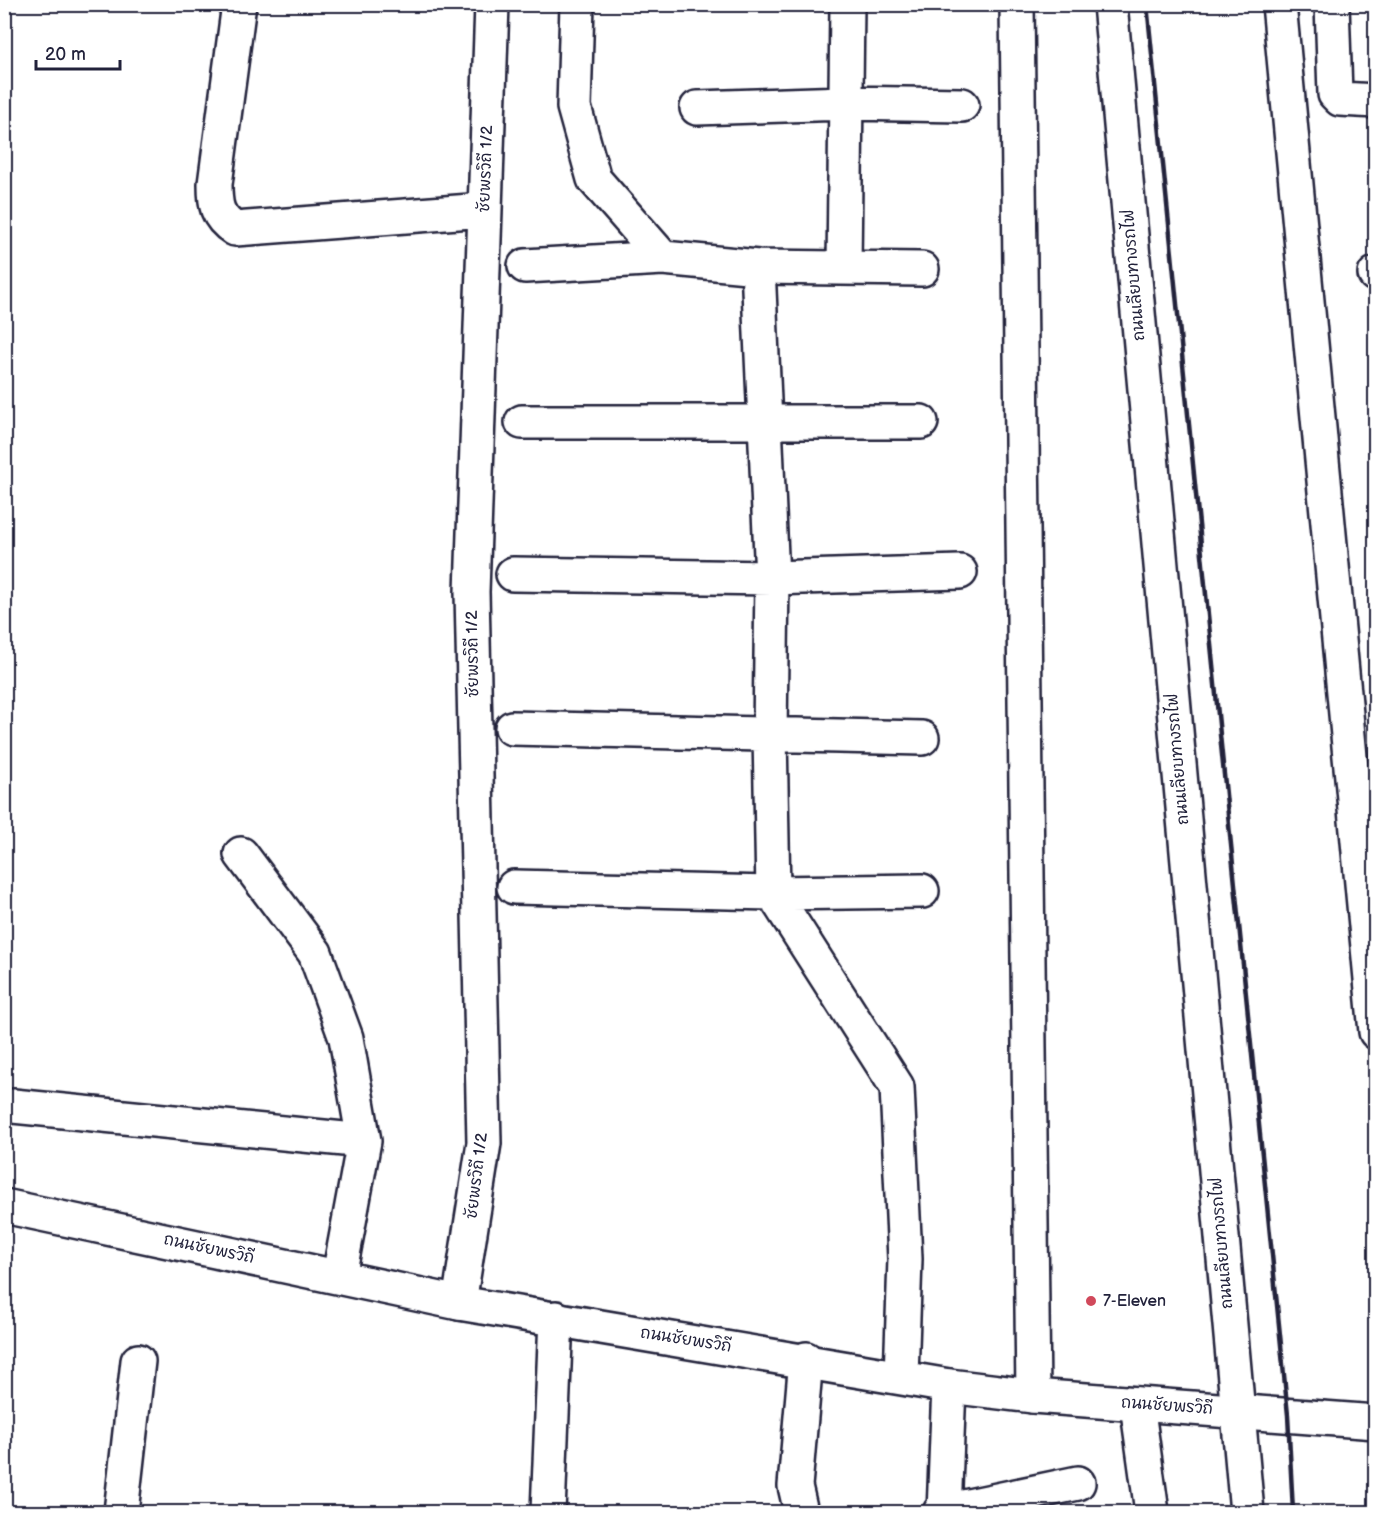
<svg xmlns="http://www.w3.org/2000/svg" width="1380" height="1517" viewBox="0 0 1380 1517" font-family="'Balsamiq Sans','Playpen Sans Thai',sans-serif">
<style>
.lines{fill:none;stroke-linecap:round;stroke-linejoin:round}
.minor-casing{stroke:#22223b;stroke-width:38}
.major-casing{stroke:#22223b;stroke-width:38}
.minor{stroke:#fff;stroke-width:33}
.major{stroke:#fff;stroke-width:33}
.rail{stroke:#22223b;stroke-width:4.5}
.poi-dot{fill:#d1495b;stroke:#fff;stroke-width:2}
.labels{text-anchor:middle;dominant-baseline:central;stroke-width:4.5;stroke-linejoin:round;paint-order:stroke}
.street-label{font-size:16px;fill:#22223b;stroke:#fff}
.poi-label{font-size:16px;fill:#22223b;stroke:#fff;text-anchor:start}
</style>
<rect width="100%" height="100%" fill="#fff"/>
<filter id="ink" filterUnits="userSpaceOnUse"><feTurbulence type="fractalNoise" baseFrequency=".0167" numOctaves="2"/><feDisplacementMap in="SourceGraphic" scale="12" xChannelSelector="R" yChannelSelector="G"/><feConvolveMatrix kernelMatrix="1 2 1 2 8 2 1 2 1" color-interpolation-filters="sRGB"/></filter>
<g filter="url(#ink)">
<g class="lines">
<g class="minor-casing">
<path id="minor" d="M239,4L215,184C215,204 216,217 235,229L484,210
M577,4L574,107L594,179L663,258L758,267L922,269
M1017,4L1033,1396
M1110,4L1247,1512
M1279,4L1376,1032
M1332,4L1335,94L1340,99L1376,101
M697,108L845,103L962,105
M525,266L663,258
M758,267L772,578L770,734L773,893L897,1087L905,1259L901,1377
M844,268L847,4
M1375,274H1376
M522,422H921
M513,574L772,578L960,572
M512,728L922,738
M241,854L315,953L346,1038L364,1141L339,1276
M514,887L773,893L922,891
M13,1106L364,1141
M459,1303L484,1143L472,592L492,4
M1137,1404L1152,1512
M121,1512L138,1361
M548,1512L556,1318
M801,1512L795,1486L806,1359
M940,1512L1078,1483
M944,1512L949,1386"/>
</g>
<g class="major-casing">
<path id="major" d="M4,1206L459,1303L949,1386L1033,1396L1376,1422"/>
</g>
<use href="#minor" class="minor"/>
<use href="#major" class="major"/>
<path class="rail" d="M1147,4L1288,1415L1293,1512"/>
</g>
</g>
<circle class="poi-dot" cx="1091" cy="1301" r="6"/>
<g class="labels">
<g class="street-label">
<text transform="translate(486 169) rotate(-88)">ชัยพรวิถี 1/2</text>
<text transform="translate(1134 275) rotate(-95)">ถนนเลียบทางรถไฟ</text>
<text transform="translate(473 654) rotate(-91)">ชัยพรวิถี 1/2</text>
<text transform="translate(1178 759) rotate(-95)">ถนนเลียบทางรถไฟ</text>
<text transform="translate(477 1176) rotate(-83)">ชัยพรวิถี 1/2</text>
<text transform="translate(1222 1243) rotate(-95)">ถนนเลียบทางรถไฟ</text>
<text transform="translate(209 1249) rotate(12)">ถนนชัยพรวิถี</text>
<text transform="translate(686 1340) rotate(9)">ถนนชัยพรวิถี</text>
<text transform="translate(1167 1406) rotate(4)">ถนนชัยพรวิถี</text>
</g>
<g class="poi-label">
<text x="1103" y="1301">7-Eleven</text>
</g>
</g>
<rect width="1380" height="1517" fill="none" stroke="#fff" stroke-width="24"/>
<rect x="12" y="12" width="1356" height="1493" fill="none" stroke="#22223b" stroke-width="2" filter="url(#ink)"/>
<path d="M36 60v9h84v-9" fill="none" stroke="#22223b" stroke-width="3"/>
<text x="45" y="60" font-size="18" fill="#22223b" stroke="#ffffff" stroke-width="4.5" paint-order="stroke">20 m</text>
</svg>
